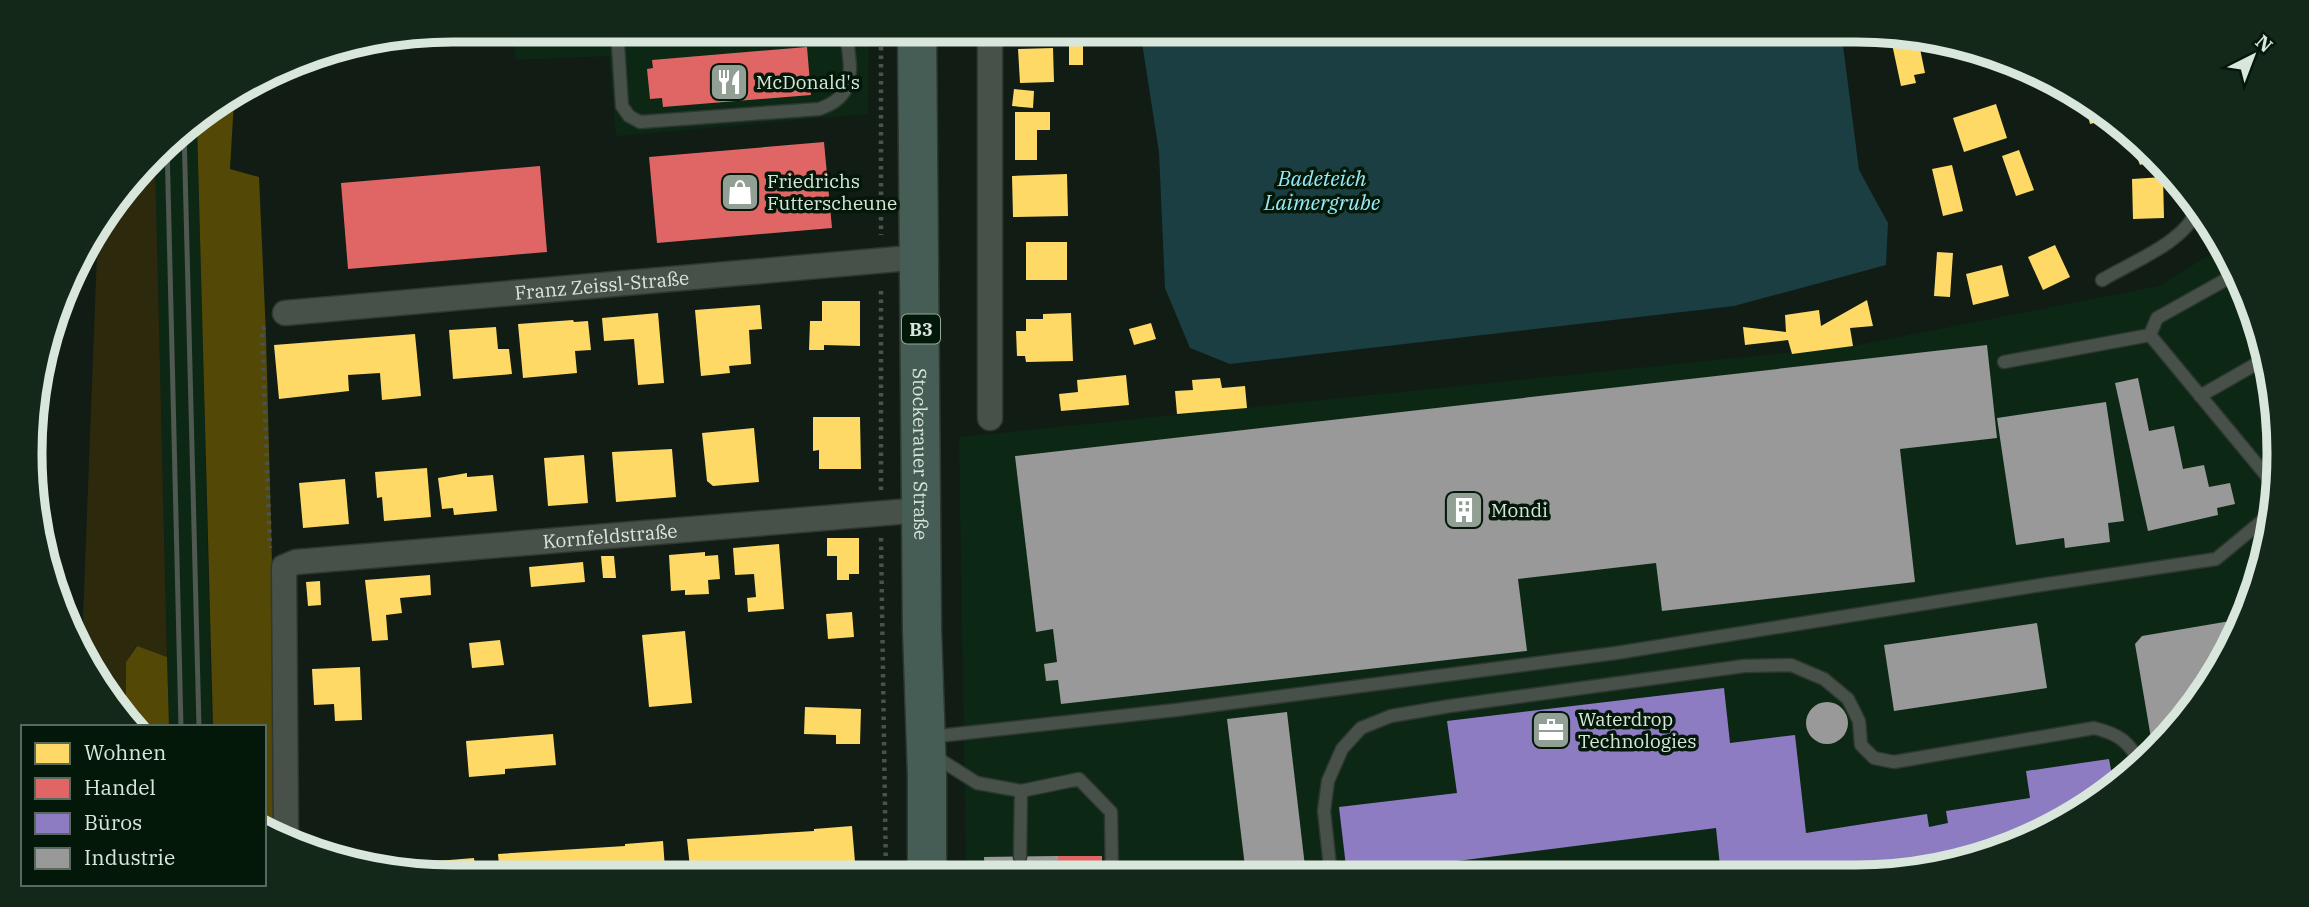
<svg xmlns="http://www.w3.org/2000/svg" width="2309" height="907" viewBox="0 0 2309 907" font-family="'IBM Plex Serif',serif">
<style>
.built{fill:#0c2815}
.green{fill:#2d290d}
.forest{fill:#534806}
.water{fill:#1b3e42}
.homes{fill:#ffd966}
.shops{fill:#e06666}
.offices{fill:#8e7cc3}
.industry{fill:#999}
.lines{fill:none;stroke-linecap:round;stroke-linejoin:round}
.lane-casing{stroke:#2e3730;stroke-width:15}
.street-casing{stroke:#2e3730;stroke-width:27}
.primary-casing{stroke:#2e3730;stroke-width:41}
.path{stroke:#49524c;stroke-width:4.5;stroke-dasharray:3.5 5;stroke-linecap:butt}
.lane{stroke:#47514a;stroke-width:12}
.street{stroke:#47514a;stroke-width:24}
.primary{stroke:#465d55;stroke-width:38}
.rail{stroke:#4f5851;stroke-width:5}
.labels{text-anchor:middle;dominant-baseline:central;stroke-width:7;stroke-linejoin:round;paint-order:stroke}
.shield{fill:#031809;stroke:#98a89c;stroke-width:2}
.shield-label{font-size:18px;font-weight:bold;fill:#d8e6db}
.poi-label{font-size:19px;fill:#d8e6db;stroke:#031809;text-anchor:start}
.street-label{font-size:19px;fill:#d8e6db;stroke:#031809}
.water-label{font-size:21px;font-style:italic;fill:#98ecf9;stroke:#031809}
.rim{fill:none;stroke:#d8e6db;stroke-width:9}
</style>
<rect width="100%" height="100%" fill="#101c14"/>
<path class="built" d="M512,30H869L868,114L616,136L609,56L516,60Z
M197,122L212,727H169L155,159L174,135Z
M2224,246L2276,399L2265,564L2222,666L2135,772L2043,834L1911,874L966,876L959,437L1853,346L2159,286Z"/>
<path class="green" d="M155,159L167,657L136,646L126,662V696L123,712L101,689L82,643L98,227Z"/>
<path class="forest" d="M234,100L230,169L259,177L266,335L279,831L264,824V727H213L197,122Z
M137,646L167,657L169,727H137L123,712L126,696V662Z"/>
<path class="water" d="M1140,30H1841L1859,170L1888,223L1886,265L1734,306L1230,364L1190,348L1165,288L1159,152Z"/>
<path class="homes" d="M1918,39L1925,73L1914,75L1916,83L1901,86L1892,44Z
M1069,44H1083V65H1069Z
M1053,48L1054,82L1020,83L1018,49Z
M1014,89L1034,91L1033,108L1012,106Z
M2085,103L2114,118L2090,124Z
M1996,104L2007,138L1964,152L1953,118Z
M1015,112H1050V130H1037V160H1015Z
M2128,134L2151,161L2140,165Z
M2019,150L2034,190L2016,196L2002,156Z
M1952,165L1963,211L1943,216L1932,169Z
M1067,174L1068,216L1013,217L1012,176Z
M2163,177L2164,218L2133,219L2132,179Z
M1026,242H1067V280H1026Z
M2055,245L2070,277L2043,290L2028,257Z
M1937,252L1953,253L1950,297L1934,296Z
M2002,265L2009,296L1973,305L1966,274Z
M1867,300L1873,326L1850,328L1853,346L1792,354L1788,340L1745,345L1743,327L1786,332L1785,315L1819,310L1821,326Z
M822,301H860V346L824,345V350H809L810,321H822Z
M760,305L762,329L749,330L751,364L729,366L730,373L701,376L695,310Z
M658,313L664,383L638,385L634,339L604,341L602,318Z
M1071,313L1073,361L1026,362L1025,356H1017L1016,331H1026V319H1043V314Z
M573,320L574,322L588,321L591,350L575,351L577,373L523,378L518,324Z
M1151,323L1156,339L1134,345L1129,329Z
M496,327L498,349H509L512,374L453,379L449,330Z
M415,334L421,396L382,400L380,373L348,375L349,391L279,399L274,345Z
M1126,375L1129,405L1061,411L1059,394L1078,392L1077,380Z
M1220,378L1222,388L1245,386L1247,408L1177,414L1175,391L1193,390L1192,380Z
M813,417H860L861,469H819V450L813,451Z
M754,428L759,482L713,486L707,481L702,433Z
M672,449L676,497L616,502L612,452Z
M584,455L588,503L548,506L544,458Z
M427,468L431,517L384,521L382,497L377,498L375,472Z
M467,473V477L493,475L497,511L454,515L453,508L442,509L438,478Z
M345,479L349,524L303,528L299,483Z
M827,538H859V574H849V580H837V556H827Z
M779,544L784,609L748,612L747,598L756,597L754,574L735,575L733,548Z
M705,552V556L718,555L720,579L708,580L709,594L685,595V590L671,591L669,555Z
M601,556H614L616,578H603Z
M583,562L585,582L531,587L529,567Z
M430,575L431,595L400,598L402,613L386,615L388,640L372,641L365,580Z
M320,581L321,605L308,606L306,582Z
M852,612L854,637L828,639L826,614Z
M685,631L692,703L649,707L642,635Z
M500,640L504,665L472,668L469,643Z
M360,667L362,720L335,721L334,704L314,705L312,669Z
M805,707L861,709L860,744H836V735L804,734Z
M553,734L556,765L505,769V774L469,777L466,741Z
M852,826L856,874L818,876V872L768,876L691,877L687,839L814,831V829Z
M663,841L665,869H678V877H500L498,854L625,846V844Z
M474,858L476,877H454L393,869L437,863V861Z"/>
<path class="shops" d="M807,47L811,95L663,107L662,98L650,99L647,69L653,68L652,60Z
M824,142L832,228L657,243L649,157Z
M540,166L547,252L348,269L341,183Z
M1058,856H1102V876H1058Z"/>
<path class="offices" d="M1724,688L1730,743L1795,735L1806,833L1927,814L1929,827L1948,823L1946,811L2030,798L2026,771L2109,759L2114,786L2043,834L1911,874H1661V872L1720,866L1716,828L1347,875L1339,807L1457,793L1447,721Z"/>
<path class="industry" d="M1987,345L1997,438L1900,449L1915,582L1662,611L1656,563L1518,579L1527,651L1061,704L1058,680L1046,681L1044,664L1057,662L1053,629L1036,632L1015,456Z
M2138,378L2149,431L2174,426L2183,469L2204,465L2209,487L2230,483L2235,504L2217,508L2218,515L2148,531L2115,383Z
M2106,402L2124,521L2108,523L2110,542L2065,548L2064,538L2016,545L1997,418Z
M2242,619L2222,666L2153,750L2135,644L2142,636Z
M2037,623L2047,688L1894,711L1884,645Z
M1806 723a21 21 0 1 1 42 0a21 21 0 1 1-42 0Z
M1287,712L1306,875H1246L1227,719Z
M1058,856V876H985L984,857Z"/>
<g class="lines">
<g class="lane-casing">
<path id="lane" d="M617,30L622,106L629,116L640,122L819,109C861,95 849,65 846,30
M2102,280C2130,263 2185,242 2196,211
M2150,335L2270,480
M2150,335L2157,318L2234,275
M2004,362L2150,335
M2200,396L2263,360
M929,737L1176,710L1616,653L2041,585L2216,559L2268,516
M934,756L977,783L1021,791L1079,779L1111,812L1112,876
M1020,857L1021,791
M1331,875L1324,811L1328,781L1342,749L1361,728L1391,716L1450,706L1744,666L1791,665L1824,679L1848,699L1859,721L1861,745L1874,758L1894,762L2094,728C2120,734 2128,742 2142,764"/>
</g>
<g class="street-casing">
<g id="street">
<path id="s1" d="M285,313L921,257"/>
<path d="M990,418V30"/>
<path id="s2" d="M286,834L284,567L296,562L922,510"/>
</g>
</g>
<g class="primary-casing">
<g id="primary">
<path id="s3" d="M917,30L922,629L927,776V876"/>
</g>
</g>
<path class="path" d="M881,30V235
M265,327L262,329L270,548
M881,490V286
M881,538L886,876"/>
<use href="#lane" class="lane"/>
<use href="#street" class="street"/>
<use href="#primary" class="primary"/>
<path class="rail" d="M184,129L199,727
M167,143L181,727"/>
</g>
<defs>
<g id="restaurant-square" transform="scale(2.0125)"><rect x="-9" y="-9" width="18" height="18" rx="4" fill="#929f95" stroke="#031809"/><path d="M-5-6h1v4h1v-4h1v4h1v-4h1v5L-1.5 .5V6h-2V.5L-5-1ZM5-6V6H3V1.5H1.5Q1.5-4 5-6Z" fill="#fff"/></g>
<g id="shop-square" transform="scale(2.0125)"><rect x="-9" y="-9" width="18" height="18" rx="4" fill="#929f95" stroke="#031809"/><path d="M-5-2.5h2.3a2.7 3.5 0 0 1 5.4 0H5L5.5 6h-11ZM-1.5-2.5h3a1.5 2.3 0 0 0-3 0Z" fill="#fff"/></g>
<g id="building-square" transform="scale(2.0125)"><rect x="-9" y="-9" width="18" height="18" rx="4" fill="#929f95" stroke="#031809"/><path d="M-4-6H4V6H1V3H-1V6H-4ZM-2.5-4.3h1.7v1.8h-1.7ZM.8-4.3h1.7v1.8H.8ZM-2.5-1h1.7V.8h-1.7ZM.8-1h1.7V.8H.8Z" fill="#fff"/></g>
<g id="office-square" transform="scale(2.0125)"><rect x="-9" y="-9" width="18" height="18" rx="4" fill="#929f95" stroke="#031809"/><path d="M-6-3h4V-5.5h4V-3h4V5H-6ZM-1-4.5V-3h2v-1.5ZM-6 0V1H6V0Z" fill="#fff"/></g>
</defs>
<g fill-rule="evenodd">
<use href="#restaurant-square" x="729" y="82"/>
<use href="#shop-square" x="740" y="192"/>
<use href="#building-square" x="1464" y="510"/>
<use href="#office-square" x="1551" y="730"/>
</g>
<g class="labels">
<rect class="shield" x="902" y="314.5" width="38" height="29" rx="5"/>
<g class="shield-label">
<text x="921" y="329">B3</text>
</g>
<g class="poi-label">
<text x="756" y="82">McDonald's</text>
<text x="767" y="181">Friedrichs<tspan x="767" dy="22">Futterscheune</tspan></text>
<text x="1491" y="510">Mondi</text>
<text x="1578" y="719">Waterdrop<tspan x="1578" dy="22">Technologies</tspan></text>
</g>
<g class="street-label">
<text stroke="none"><textPath href="#s1" startOffset="318">Franz Zeissl-Straße</textPath></text>
<text stroke="none"><textPath href="#s3" startOffset="424">Stockerauer Straße</textPath></text>
<text stroke="none"><textPath href="#s2" startOffset="595">Kornfeldstraße</textPath></text>
</g>
<g class="water-label">
<text x="1322" y="178">Badeteich<tspan x="1322" dy="24">Laimergrube</tspan></text>
</g>
</g>
<path d="M0 0H2309V907H0ZM453 42H1856A411 411 0 0 1 2267 453V454A411 411 0 0 1 1856 865H453A411 411 0 0 1 42 454V453A411 411 0 0 1 453 42Z" fill="#14281a" fill-rule="evenodd"/>
<path class="rim" d="M453 42H1856A411 411 0 0 1 2267 453V454A411 411 0 0 1 1856 865H453A411 411 0 0 1 42 454V453A411 411 0 0 1 453 42Z"/>
<rect x="21" y="725" width="245" height="161" fill="#031809" stroke="#586a5d" stroke-width="2"/>
<rect x="35" y="743" width="35" height="21" fill="#ffd966" stroke="#586a5d" stroke-width="2"/>
<text x="84" y="760" font-size="21" fill="#d8e6db">Wohnen</text>
<rect x="35" y="778" width="35" height="21" fill="#e06666" stroke="#586a5d" stroke-width="2"/>
<text x="84" y="795" font-size="21" fill="#d8e6db">Handel</text>
<rect x="35" y="813" width="35" height="21" fill="#8e7cc3" stroke="#586a5d" stroke-width="2"/>
<text x="84" y="830" font-size="21" fill="#d8e6db">Büros</text>
<rect x="35" y="848" width="35" height="21" fill="#999999" stroke="#586a5d" stroke-width="2"/>
<text x="84" y="865" font-size="21" fill="#d8e6db">Industrie</text>
<g transform="translate(2253 56) rotate(42)" stroke="#031809" stroke-width="5" paint-order="stroke">
<path d="M0-5L12 26L0 18L-12 26Z" fill="#d8e6db"/>
<text y="-10" font-size="19" font-weight="bold" text-anchor="middle" fill="#d8e6db">N</text>
</g>
</svg>
